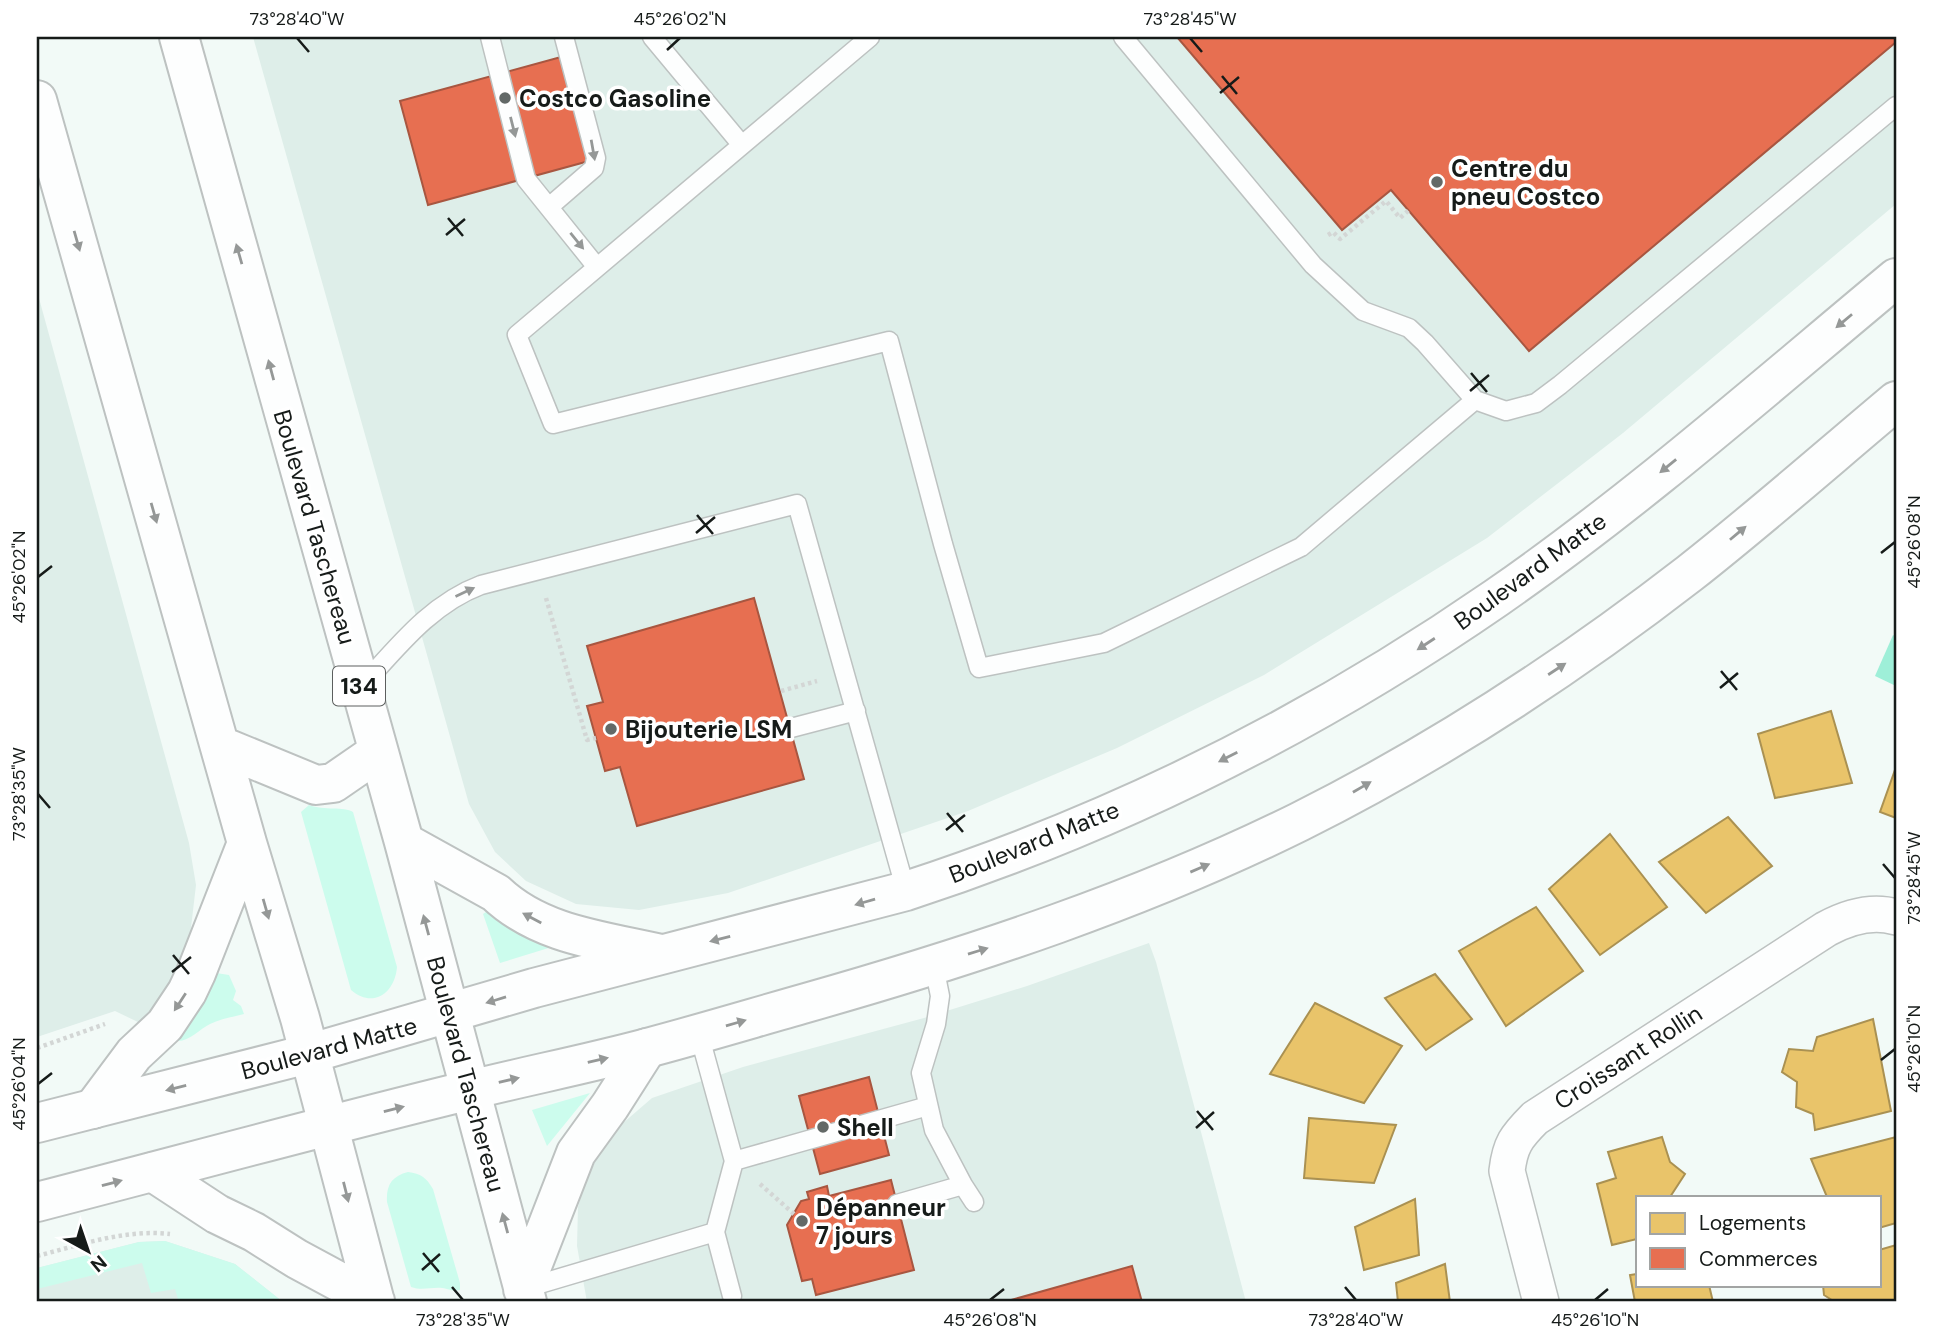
<svg xmlns="http://www.w3.org/2000/svg" width="1933" height="1339" viewBox="0 0 1933 1339" font-family="'DM Sans',sans-serif">
<style>
.built{fill:#deeee9}
.green{fill:#ccfced}
.water{fill:#9eefd8}
.homes{fill:#e9c46a;stroke:#aa9152;stroke-width:2}
.shops{fill:#e76f51;stroke:#a85640;stroke-width:2}
.lines{fill:none;stroke-linecap:round;stroke-linejoin:round}
.service-casing{stroke:#bdc2c1;stroke-width:21}
.minor-casing{stroke:#bdc2c1;stroke-width:38}
.secondary-casing{stroke:#bdc2c1;stroke-width:42}
.primary-casing{stroke:#bdc2c1;stroke-width:42}
.path{stroke:#d3d6d5;stroke-width:4.5;stroke-dasharray:3.5 3.5;stroke-linecap:butt}
.service{stroke:#fdfefe;stroke-width:18}
.minor{stroke:#fdfefe;stroke-width:35}
.secondary{stroke:#fdfefe;stroke-width:38}
.primary{stroke:#fdfefe;stroke-width:38}
.oneway{fill:#959897}
.ticks{fill:none;stroke:#161b19;stroke-width:2.5}
.poi-dot{fill:#636967;stroke:#fff;stroke-width:2.5}
.labels{text-anchor:middle;dominant-baseline:central;stroke-width:7;stroke-linejoin:round;paint-order:stroke}
.shield{fill:#fff;stroke:#5c5f5e;stroke-width:2}
.shield-label{font-size:23px;font-weight:bold;fill:#161b19}
.poi-label{font-size:24px;font-weight:bold;fill:#161b19;stroke:#fff;text-anchor:start}
.street-label{font-size:24px;fill:#161b19;stroke:#fff}
.neatline{fill:none;stroke:#161b19;stroke-width:2.5}
.ticks-label{font-size:18px;text-anchor:middle;fill:#161b19}
</style>
<rect width="100%" height="100%" fill="#f2faf7"/>
<path class="built" d="M253,37H1896V204L1623,433L1487,538L1264,675L1117,748L968,811L728,893L639,910L576,904L526,881L495,852L469,804Z
M37,291L189,843L196,885L190,936L178,971L156,1006L140,1023L115,1011L37,1037Z
M1149,943L1156,962L1246,1302H587L577,1246L578,1207L585,1183L598,1156L615,1130L652,1098L743,1067L924,1018L1027,986Z
M165,1241L235,1264L283,1302H37V1268L139,1242Z"/>
<path class="green" d="M309,805C324,811 344,806 353,812L397,967C395,993 373,1009 351,990L301,812Z
M489,910C510,927 528,938 555,946L500,963L483,914Z
M216,973L229,975L236,991L233,1000L241,1006L244,1014C233,1017 220,1019 210,1024C198,1030 186,1045 173,1040Z
M590,1093L547,1146L532,1110Z
M408,1172C421,1174 426,1177 433,1189L460,1283V1290C452,1292 450,1289 442,1288C431,1287 422,1291 411,1287L387,1202C386,1185 392,1176 408,1172Z
M165,1241L235,1264L283,1302H179L175,1289L151,1293L142,1263L37,1289V1268L139,1242Z"/>
<path class="water" d="M1893,635L1896,637V686L1875,676Z"/>
<path class="homes" d="M1831,711L1852,783L1775,798L1758,734Z
M1896,767V818L1880,812Z
M1728,817L1772,866L1706,913L1659,862Z
M1610,834L1667,907L1600,955L1549,889Z
M1536,907L1583,971L1506,1026L1459,951Z
M1435,974L1472,1019L1426,1050L1385,998Z
M1315,1003L1402,1046L1364,1103L1270,1074Z
M1873,1019L1891,1111L1815,1130L1813,1114L1796,1107L1797,1082L1782,1072L1789,1049L1813,1051L1817,1037Z
M1309,1118L1396,1125L1374,1183L1304,1178Z
M1662,1137L1670,1162L1685,1174L1670,1197H1637V1239L1612,1245L1597,1184L1616,1178L1608,1152Z
M1896,1137V1223L1879,1228V1197H1827L1811,1159Z
M1415,1199L1419,1255L1364,1270L1355,1227Z
M1896,1245V1302H1835L1824,1295L1823,1285H1879V1250Z
M1445,1264L1450,1302H1398L1396,1283Z
M1637,1274V1285H1709L1713,1302H1635L1630,1275Z"/>
<path class="shops" d="M1177,37H1896V42L1529,351L1391,190L1342,230Z
M561,57L589,161L428,205L400,101Z
M754,598L804,779L637,826L620,767L605,771L587,706L603,702L587,646Z
M869,1077L889,1155L820,1174L799,1096Z
M891,1180L914,1270L816,1295L812,1279L802,1281L787,1225L801,1201L809,1199L807,1192L827,1186L829,1196Z
M1132,1266L1142,1302H1004Z"/>
<g class="lines">
<g class="service-casing">
<path id="service" d="M490,37L526,179L596,266
M652,37L741,144
M870,37L517,335L553,424L889,341L943,544L979,668L1104,643L1301,547L1475,400
M1123,37L1313,265L1363,311L1409,328L1425,343L1475,400L1506,411L1536,403L1560,385L1896,106
M549,207L594,168L596,158L564,37
M360,688C396,649 430,604 481,585L797,504L906,891
M791,728L856,711
M934,966L940,996L936,1024L921,1073L934,1130L963,1185L974,1202
M734,1161L928,1106
M897,1204L963,1185
M715,1232L732,1296
M526,1288L715,1232L734,1161L699,1034"/>
</g>
<g class="minor-casing">
<path id="minor" d="M1541,1302L1507,1171C1510,1145 1516,1137 1535,1118L1826,929C1848,917 1872,910 1896,917"/>
</g>
<g class="secondary-casing">
<path id="secondary" d="M37,1123L308,1054L534,988L906,891C1115,823 1315,723 1496,598C1636,501 1765,387 1896,278
M37,1202C180,1165 323,1126 466,1091C526,1076 587,1064 647,1048C700,1034 753,1018 806,1003C975,955 1141,900 1299,822C1435,754 1570,666 1690,573C1760,518 1828,458 1896,401"/>
</g>
<g class="primary-casing">
<path id="primary" d="M179,37L404,842L527,1302
M37,100L247,843L300,1018L375,1302
M221,746L316,785L333,783L378,752
M404,842L496,893C540,935 604,941 661,954
M93,1109L134,1054L165,1025L187,992L196,973L247,843
M153,1172L217,1214L254,1232L297,1259L375,1301
M523,1289L576,1153L610,1106L647,1048"/>
</g>
<path class="path" d="M1328,235L1333,232L1340,239L1386,201L1400,218L1409,210
M546,598L587,740L596,738
M781,691L817,681
M37,1048L105,1024
M760,1184L794,1214
M37,1256C80,1245 125,1229 170,1234"/>
<use href="#service" class="service"/>
<use href="#minor" class="minor"/>
<use href="#secondary" class="secondary"/>
<use href="#primary" class="primary"/>
</g>
<defs><path id="oneway-solid" d="M-6-.8H1V-3.2L6.5 0L1 3.2V.8H-6Z" transform="scale(1.75)"/></defs>
<g class="oneway">
<use href="#oneway-solid" transform="translate(513 127) rotate(76)"/>
<use href="#oneway-solid" transform="translate(593 150) rotate(80)"/>
<use href="#oneway-solid" transform="translate(77 241) rotate(74)"/>
<use href="#oneway-solid" transform="translate(577 241) rotate(51)"/>
<use href="#oneway-solid" transform="translate(239 254) rotate(-106)"/>
<use href="#oneway-solid" transform="translate(1844 321) rotate(140)"/>
<use href="#oneway-solid" transform="translate(271 370) rotate(-105)"/>
<use href="#oneway-solid" transform="translate(1668 466) rotate(141)"/>
<use href="#oneway-solid" transform="translate(154 513) rotate(74)"/>
<use href="#oneway-solid" transform="translate(1738 533) rotate(-40)"/>
<use href="#oneway-solid" transform="translate(465 592) rotate(-25)"/>
<use href="#oneway-solid" transform="translate(1426 644) rotate(147)"/>
<use href="#oneway-solid" transform="translate(1557 669) rotate(-33)"/>
<use href="#oneway-solid" transform="translate(1228 757) rotate(153)"/>
<use href="#oneway-solid" transform="translate(1362 787) rotate(-30)"/>
<use href="#oneway-solid" transform="translate(1200 868) rotate(-23)"/>
<use href="#oneway-solid" transform="translate(865 902) rotate(164)"/>
<use href="#oneway-solid" transform="translate(266 909) rotate(74)"/>
<use href="#oneway-solid" transform="translate(532 918) rotate(-152)"/>
<use href="#oneway-solid" transform="translate(426 925) rotate(-105)"/>
<use href="#oneway-solid" transform="translate(720 939) rotate(166)"/>
<use href="#oneway-solid" transform="translate(978 951) rotate(-17)"/>
<use href="#oneway-solid" transform="translate(496 1000) rotate(163)"/>
<use href="#oneway-solid" transform="translate(180 1002) rotate(123)"/>
<use href="#oneway-solid" transform="translate(736 1023) rotate(-16)"/>
<use href="#oneway-solid" transform="translate(598 1060) rotate(-13)"/>
<use href="#oneway-solid" transform="translate(509 1080) rotate(-13)"/>
<use href="#oneway-solid" transform="translate(176 1088) rotate(166)"/>
<use href="#oneway-solid" transform="translate(394 1109) rotate(-14)"/>
<use href="#oneway-solid" transform="translate(112 1183) rotate(-15)"/>
<use href="#oneway-solid" transform="translate(346 1192) rotate(76)"/>
<use href="#oneway-solid" transform="translate(505 1223) rotate(-105)"/>
</g>
<path class="ticks" d="M297,38L309,52M1190,38L1202,52M667,50L680,38M1222,76L1237,94M1220,93L1239,77M448,218L463,236M446,235L465,219M1471,373L1487,392M1470,391L1489,375M697,515L713,534M696,533L715,517M1881,553L1895,542M38,577L52,566M1721,671L1737,690M1720,688L1738,673M38,794L50,808M947,813L963,832M946,830L965,815M1883,864L1895,878M173,955L189,974M172,972L191,957M1881,1060L1895,1049M38,1084L52,1073M1197,1111L1213,1130M1196,1128L1214,1112M423,1253L439,1272M422,1270L440,1254M452,1287L463,1300M1345,1287L1356,1300M990,1300L1004,1289M1595,1300L1608,1289"/>
<g class="poi-dot">
<circle cx="505" cy="98" r="7"/>
<circle cx="1437" cy="182" r="7"/>
<circle cx="611" cy="729" r="7"/>
<circle cx="823" cy="1127" r="7"/>
<circle cx="802" cy="1221" r="7"/>
</g>
<g class="labels">
<rect class="shield" x="333" y="666.5" width="52" height="39" rx="5"/>
<g class="shield-label">
<text x="359" y="686">134</text>
</g>
<g class="poi-label">
<text x="519" y="98">Costco Gasoline</text>
<text x="1451" y="168">Centre du<tspan x="1451" dy="28">pneu Costco</tspan></text>
<text x="625" y="729">Bijouterie LSM</text>
<text x="837" y="1127">Shell</text>
<text x="816" y="1207">Dépanneur<tspan x="816" dy="28">7 jours</tspan></text>
</g>
<g class="street-label">
<text transform="translate(315 527) rotate(74)">Boulevard Taschereau</text>
<text transform="translate(1530 571) rotate(-36)">Boulevard Matte</text>
<text transform="translate(1034 842) rotate(-22)">Boulevard Matte</text>
<text transform="translate(329 1048) rotate(-15)">Boulevard Matte</text>
<text transform="translate(1628 1057) rotate(-33)">Croissant Rollin</text>
<text transform="translate(466 1074) rotate(75)">Boulevard Taschereau</text>
</g>
</g>
<rect width="1933" height="1339" fill="none" stroke="#ffffff" stroke-width="77"/>
<rect x="1636" y="1196" width="245" height="91" fill="#ffffff" stroke="#a2a4a3" stroke-width="2"/>
<rect x="1650" y="1213" width="35" height="21" fill="#e9c46a" stroke="#a2a4a3" stroke-width="2"/>
<text x="1699" y="1230" font-size="21" fill="#161b19">Logements</text>
<rect x="1650" y="1248" width="35" height="21" fill="#e76f51" stroke="#a2a4a3" stroke-width="2"/>
<text x="1699" y="1266" font-size="21" fill="#161b19">Commerces</text>
<g transform="translate(88 1251) rotate(140)" stroke="#ffffff" stroke-width="5" paint-order="stroke">
<path d="M0-5L12 26L0 18L-12 26Z" fill="#161b19"/>
<text y="-10" font-size="19" font-weight="bold" text-anchor="middle" fill="#161b19">N</text>
</g>
<rect x="38" y="38" width="1857" height="1262" class="neatline"/>
<g class="ticks-label">
<text x="297" y="25">73°28'40"W</text>
<text x="680" y="25">45°26'02"N</text>
<text x="1190" y="25">73°28'45"W</text>
<text transform="translate(1914 542) rotate(-90)" y="6">45°26'08"N</text>
<text transform="translate(19 577) rotate(-90)" y="6">45°26'02"N</text>
<text transform="translate(19 794) rotate(-90)" y="6">73°28'35"W</text>
<text transform="translate(1914 878) rotate(-90)" y="6">73°28'45"W</text>
<text transform="translate(1914 1049) rotate(-90)" y="6">45°26'10"N</text>
<text transform="translate(19 1084) rotate(-90)" y="6">45°26'04"N</text>
<text x="463" y="1326">73°28'35"W</text>
<text x="990" y="1326">45°26'08"N</text>
<text x="1356" y="1326">73°28'40"W</text>
<text x="1595" y="1326">45°26'10"N</text>
</g>
</svg>
